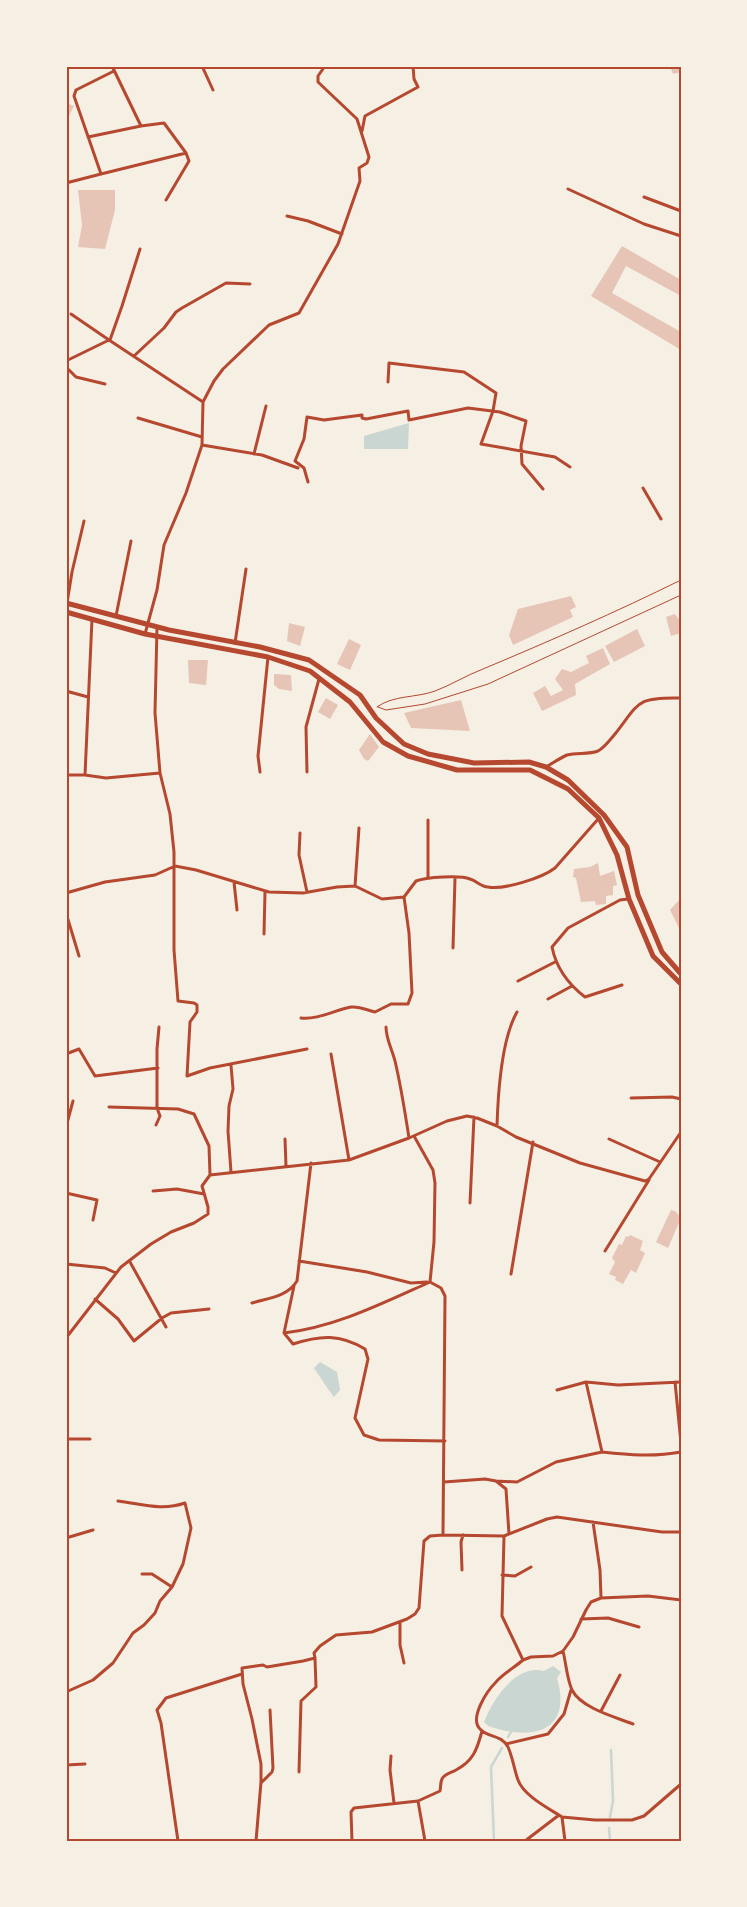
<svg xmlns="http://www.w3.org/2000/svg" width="747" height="1907" viewBox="0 0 747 1907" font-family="Lato,sans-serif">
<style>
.water{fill:#c9d6d2}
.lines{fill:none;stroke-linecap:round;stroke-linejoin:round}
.stream{stroke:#c9d6d2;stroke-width:2.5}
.building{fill:#e6c5b7}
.service{stroke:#b5482f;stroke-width:1}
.minor{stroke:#b5482f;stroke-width:3}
.primary{stroke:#b5482f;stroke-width:5}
.neatline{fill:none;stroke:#b5482f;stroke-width:2}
</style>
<rect width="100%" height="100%" fill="#f6efe4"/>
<path class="water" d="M409,423L408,449H364V436Z
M320,1362L337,1372L340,1390L334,1397L328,1389L314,1368Z
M553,1666L561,1672L557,1678C573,1733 531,1741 488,1726L484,1722C493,1699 516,1664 544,1671Z"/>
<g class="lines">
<path class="stream" d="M508,1737L512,1730
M610,1817L613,1801L611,1750
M609,1828L610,1841
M494,1841L491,1767L502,1748"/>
</g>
<path class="building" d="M670,66H681V72L673,74Z
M66,103L74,106L66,122Z
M78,190H115V210L105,249L78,247L82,225Z
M622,246L681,280V296L626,266L612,293L681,332V350L591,296Z
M571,596L576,607L570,610L573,617L513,645L509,635L518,609Z
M675,614L681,622V633L671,636L666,617Z
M289,623L305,627L300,646L287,641Z
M637,629L645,646L614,662L605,646Z
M349,639L361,645L350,670L337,664Z
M603,648L610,664L575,684L576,695L542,711L533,693L545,686L551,696L563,690L555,679L562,669L571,672L589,663L586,656Z
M188,660H208L206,685L189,683Z
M274,674L291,675L292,691L279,689L274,685Z
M326,698L338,705L330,719L318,712Z
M461,700L470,731L411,728L404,713Z
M370,734L379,747L368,761L364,759L359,750Z
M598,863L600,876L614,871L617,885L613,886V895L606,896V904L596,905L595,901L581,902L576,878L573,877L574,869L590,867Z
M681,898V932L670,910Z
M671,1210L675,1211L681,1218L668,1248L656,1242Z
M630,1235L643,1241L640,1250L645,1253L636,1273L631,1270L623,1284L615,1280L616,1277L609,1274L615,1262L612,1258L619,1244L622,1245L626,1236L628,1237Z"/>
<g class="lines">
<path class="service" d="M377,707C393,695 416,698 435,691C451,685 467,675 483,669C550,641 616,612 681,580
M378,707L386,710L425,704L488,684L681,595"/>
<path class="minor" d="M202,66L213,90
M66,67L67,66
M141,126L164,123L186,153
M362,131L365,116L418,87L414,79L413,66
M88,137L141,126L112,66
M101,174L186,153L189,161L166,200
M66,183L101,174L74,96L76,90L114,71
M568,189L644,224L681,236
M644,197L681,211
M287,216L308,221L342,234
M71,314L109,340
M110,340L122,306L140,249
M134,356L164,328L176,312L182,308L226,283L250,284
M66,361L109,340L203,402
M66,367L76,377L105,384
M388,382L389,363L464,372L496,393L493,411L481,444L555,457L570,467
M138,418L202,437
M66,439L67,437
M202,445L262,455L298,468
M254,454L266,406
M308,482L304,468L295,461L304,439L307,417L324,420L362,415V418L366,419L408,411L409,420L468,408L500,412L526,421L521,446L522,464L543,489
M643,488L661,519
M67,603L72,572L84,521
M116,616L131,541
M157,627L155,713L160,773L170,814L174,852V950L178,1001L194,1003L197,1005V1012L190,1022L187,1076L210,1068L307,1049
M145,634L157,590L164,545L186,493L202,445L203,402L214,381L223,369L269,325L299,313L338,244L360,181L359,168L367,163L369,157L357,119L318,82V76L325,66
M235,643L246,569
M66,691L88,697
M546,767C553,763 560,758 567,755C577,752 588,755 598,751C604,748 610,740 615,734C640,702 636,697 681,698
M260,772L258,756L268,657
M307,772L306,727L319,679
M66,775H85L106,778L160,773
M85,775L92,619
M428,820V877
M300,833L299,855L307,892
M234,882L237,910
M355,886L359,828
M66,893L105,882L155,875L175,866L196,870L269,892L303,893L337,887L355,886L382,899L404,897L416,881C426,877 460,875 470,879C477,881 481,887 488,887C504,890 542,878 555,868L599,818
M66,913L79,956
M264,934L265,892
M453,948L455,878
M518,981L555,962
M622,985L585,997C568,984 556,967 552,947L568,928L620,900L628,899
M548,999L572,986
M301,1018C317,1020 335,1010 351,1007C359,1006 367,1010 375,1012L391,1004H408L412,993L409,933L404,897
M386,1027C386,1039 392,1049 395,1061C401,1086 405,1112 409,1138
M66,1054L79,1049L95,1076L158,1068
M331,1054L349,1160
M231,1065L233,1089L229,1106L228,1131L231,1172
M631,1098L672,1097L681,1099
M109,1107L178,1109L194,1114L209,1146L210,1175
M156,1125L160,1116L157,1108V1049L159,1027
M497,1126C498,1093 501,1040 517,1012
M66,1127L73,1101
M414,1136L433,1170L435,1183L434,1242L430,1282L441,1288L445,1296L443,1535L504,1536L502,1616L523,1660C515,1667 503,1674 496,1682C487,1691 469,1718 480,1729C488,1738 501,1734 508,1747C513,1758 514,1769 518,1780C524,1796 548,1808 562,1817
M285,1139L286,1166
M609,1139L660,1162
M153,1191L177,1189L204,1194
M66,1193L97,1200L93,1220
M470,1203L474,1117
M605,1251L649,1180
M299,1261L367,1272L411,1283L427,1282
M130,1262L166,1327
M66,1264L105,1268L116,1273
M511,1274L533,1142
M294,1286L284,1333L293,1344C321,1335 340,1334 365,1349L368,1359L355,1418L364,1435L379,1440L445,1441
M95,1299L118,1319L134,1341L162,1318L171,1313L209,1309
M252,1303C269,1298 287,1297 297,1281L311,1163
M284,1333C336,1327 383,1303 430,1282
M66,1338L121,1267L151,1244L171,1232L194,1223L208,1214V1207L202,1186L210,1175L349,1160L409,1138L447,1121L467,1116L477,1118L497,1126L516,1137L580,1163L645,1181L649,1179L681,1132
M675,1382L681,1443
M557,1390L586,1382L618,1385L681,1382
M66,1439H90
M602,1452C629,1455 654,1457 681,1452
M496,1481L517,1482L556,1462L602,1452L586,1382
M444,1482L485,1479L496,1481L506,1489L509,1534
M593,1522L600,1570L601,1598
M504,1536L547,1519L557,1517L662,1532H681
M66,1538L93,1530
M462,1570L461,1542L463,1535
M142,1574H152L172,1587
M502,1575L515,1576L531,1567
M581,1619L608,1618L639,1627
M400,1622V1645L404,1663
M563,1651C566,1663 567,1679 572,1690C581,1708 615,1717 633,1724
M523,1660L531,1657L553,1656L563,1651L573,1637L586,1610L591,1602L601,1598L648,1596L681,1600
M66,1692L93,1680L113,1663L133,1633L144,1625L155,1613L160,1601L172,1587L183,1564L191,1528L185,1503C162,1511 142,1504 118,1501
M601,1711L620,1675
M506,1744L548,1734L564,1714L571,1690
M391,1756L390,1770L394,1803
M66,1765L85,1764
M299,1772L301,1701L316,1687L315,1658
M262,1782L272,1772L273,1768L270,1710
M178,1841L161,1723L157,1710L166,1698L242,1674
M256,1841L261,1782V1764L252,1719L243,1684L242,1668L263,1665L267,1667L303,1661L315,1658L314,1653L320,1646L336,1635L372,1632L407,1619L415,1614L419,1608L424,1541L430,1536L443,1535
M352,1841L351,1812L354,1808L418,1801
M425,1841L418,1801L440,1791C441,1787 440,1783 442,1779C444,1774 451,1773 456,1770C473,1761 477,1750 482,1731
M525,1841L559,1815
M565,1841L562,1817L595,1820H632L644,1816L681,1784"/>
<path class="primary" d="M66,603L169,630L260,647L309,660L360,695L376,718L404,744L428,754L474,763L529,762L546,767L568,780L604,815L627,847L638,895L662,952L681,974
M66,612L145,634L268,657L310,671L350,702L383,742L408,756L457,770H530L568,789L599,818L617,855L629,899L653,956L681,984"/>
</g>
<rect width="747" height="1907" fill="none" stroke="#f6efe4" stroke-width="135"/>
<rect x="68" y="68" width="612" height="1772" class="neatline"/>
</svg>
